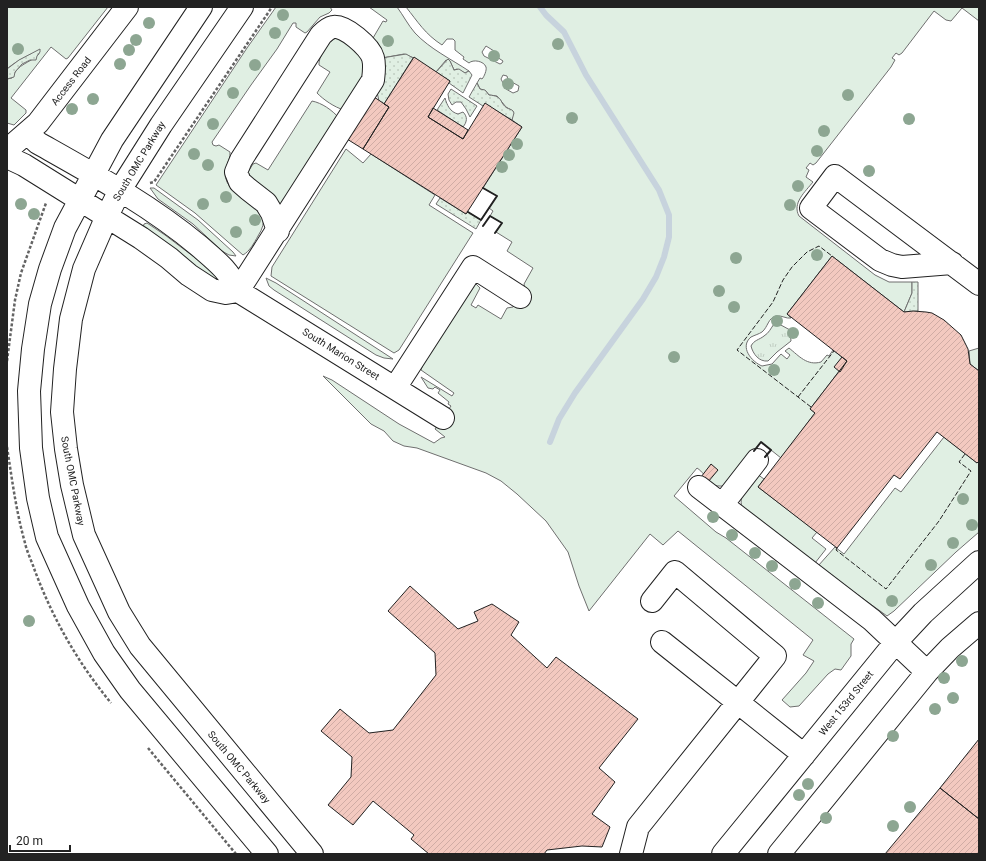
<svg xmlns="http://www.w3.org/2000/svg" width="986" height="861" viewBox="0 0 986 861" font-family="Roboto,sans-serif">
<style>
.grass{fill:#e0efe3;stroke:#6f6f6f;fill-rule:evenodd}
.park{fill:url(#park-tufts);stroke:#6f6f6f}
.garden{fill:url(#garden-dots);stroke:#6f6f6f}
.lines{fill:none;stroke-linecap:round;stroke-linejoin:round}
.stream{stroke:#c7d3dd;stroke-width:6}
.building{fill:url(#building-hatch);stroke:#222}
.minor-casing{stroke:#222;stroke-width:24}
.path{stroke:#646464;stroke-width:2.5;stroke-dasharray:3 2;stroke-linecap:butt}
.minor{stroke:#fff;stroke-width:22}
.fence{stroke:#222;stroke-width:1;stroke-dasharray:5 2;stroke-linecap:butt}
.wall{stroke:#222;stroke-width:2}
.tree{fill:#8da692}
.labels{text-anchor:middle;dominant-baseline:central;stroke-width:3;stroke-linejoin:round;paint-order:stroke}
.street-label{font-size:10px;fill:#222;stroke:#fff}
</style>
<defs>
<pattern id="park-tufts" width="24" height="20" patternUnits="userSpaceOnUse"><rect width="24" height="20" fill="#e0efe3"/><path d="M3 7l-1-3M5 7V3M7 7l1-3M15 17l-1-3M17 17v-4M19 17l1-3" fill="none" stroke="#c0cdc2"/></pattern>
<pattern id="garden-dots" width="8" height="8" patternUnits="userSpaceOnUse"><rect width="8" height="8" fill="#e0efe3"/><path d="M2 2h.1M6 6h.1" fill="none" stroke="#c0cdc2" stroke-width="1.8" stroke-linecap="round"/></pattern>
<pattern id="building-hatch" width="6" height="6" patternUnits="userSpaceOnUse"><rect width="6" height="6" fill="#f3c9c0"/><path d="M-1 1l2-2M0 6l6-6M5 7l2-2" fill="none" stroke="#d0aca5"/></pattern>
</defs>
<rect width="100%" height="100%" fill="#fff"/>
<path class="grass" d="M7,7H108L68,58L66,59L51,47L11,98L26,110V113L14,125L7,123V79L12,78C18,63 29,64 39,54L38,51C27,56 16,61 7,69Z
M276,7H330L332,10L329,13L320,17L307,32L305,33L296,27V23H293L277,49L251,85L212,142L213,145L216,146L219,145L230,152C231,162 221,169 227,182C237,203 278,205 258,236C254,243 250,251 243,255L195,213L156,185L247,48Z
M369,7H397C403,15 408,25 415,33C430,49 451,59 469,71L465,73L457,69L454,70L450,61L446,60L436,72L414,58L404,54L382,58L380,50L373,38L383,21L386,22L387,20Z
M406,7H979V21L962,8L951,21L946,20L934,11L902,53L899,55L896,53L892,58L895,60L891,67L816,163L813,165L810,163L806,168L809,170L806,177L813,182C805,192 792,203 799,216L875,275L889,282H912V293L904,312L832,256L787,314L791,318C786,319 782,315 776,316C768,318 768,327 762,332C759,334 755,335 751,337C739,347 752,362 762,366L772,364L781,354L787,359L790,355L785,351L789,348C799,356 807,366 821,362L827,355L829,356L833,350L847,361L810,409L815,413L781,458L761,442L723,486C706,487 709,476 697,468L674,496L716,532L726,538L854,639L851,644V656L841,670L835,669L828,674L799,706L790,707L782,700L806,673L814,661L803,655L813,640L678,531L663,545L650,534L589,611L579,586L568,552L546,521L517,494L501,481L486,473L417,448L404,446L393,441L384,431L371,424L323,376L332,380L399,424L434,443L441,438L445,437L435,429L451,406L448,404L449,402L438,393L440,390L435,387L433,389L428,388L421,377L452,396L454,393L421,370L423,364L473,285L476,284L480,288L471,305L476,308L478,305L501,319L507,308L513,307L525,288L524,284L533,268L507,251L512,242L496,232L502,223L490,216L493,211L489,208L497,196L483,188L522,127L512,120L513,111L506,107L497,96L489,95L486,91L480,89L477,83L480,78L482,79C484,77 487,70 486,67C484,61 473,59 469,63L463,59L464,57L455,50V41L453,39H447L442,45C425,34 418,22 406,7ZM486,46L494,51L497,57L503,61L502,63L500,64L484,56L482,52ZM503,75L507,76L508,80L519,86L518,91L513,93L506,89L501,79Z
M340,38L344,40L364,59L365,73L344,110C334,107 324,100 317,93L330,72L319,65C318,58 327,43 333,40C335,38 337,38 340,38Z
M312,101C322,103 332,110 339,118L282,207L249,179L248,172L253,164L256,163L268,170Z
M346,149L363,163L371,154L435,195L429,205L473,233L399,350L394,353L271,276L272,267Z
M150,188H154L198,220L233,252L236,256L229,255L222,251L193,224L158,199Z
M147,223L165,235L222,278L223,281H215L143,228L144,224Z
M266,278L276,283L393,359L384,358L376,355L274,290L269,286Z
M979,348V371L970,364L969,351Z
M944,437L977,463L979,461V532L956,552L894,611L887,616L818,566L835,547L844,554L895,488L901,492Z
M757,474L764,479L758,487L817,532L812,538L826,549L815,563L742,507C738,494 749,484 757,474Z"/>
<path class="park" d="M774,324H779L790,330L791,341L777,352L768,361C759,362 753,354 751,346C754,340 759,340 764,336C769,333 771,328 774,324Z"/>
<path class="garden" d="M40,49V52L37,56L36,60H30L22,64L15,72L14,77L7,79V69L19,60Z
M406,54L413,58L384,104L379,101L377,92L382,58Z
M448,59L450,61L454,70L459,69L465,73L469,71L472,75L463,93L449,83L450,81L436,72Z
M477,83L480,89L485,90L489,95C504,96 499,103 507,108C509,109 511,109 513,111L514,113L512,120L485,104L483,106L469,97Z
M451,89L477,106L470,117L466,109L461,102H456L452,105L449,100L448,94Z
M445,98C447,105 450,112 458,114L463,112C468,117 467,122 463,127L437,110Z
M440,198L466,214L468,212L481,220L476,229L436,204Z
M912,282H918V311L904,312L912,293Z"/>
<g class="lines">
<path class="stream" d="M540,7L546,15L564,32L586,75L659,190L669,215V237L664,257L656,277L643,299L575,393L559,419L550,442"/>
</g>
<path class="building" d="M414,57L450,81L428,117L463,139L485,103L522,127L466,214L363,149L389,107L384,104Z
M374,97L389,107L363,149L347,139Z
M433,108L468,130L463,139L428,117Z
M832,256L904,312L913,311L926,312L932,313L944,320L961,335L968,349L970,364L979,371V461L977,463L937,432L900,479L894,475L837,548L758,487L815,413L810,409L847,361L787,314Z
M842,357L847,361L840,372L834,367Z
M711,464L718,470L708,482L701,477Z
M410,586L458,629L478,621L474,612L492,604L519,622L511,635L547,668L556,657L638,719L599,768L615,782L592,814L610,827L602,847L582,846L547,850L544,854H429L411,839L414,835L373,801L353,825L328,805L351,777L352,757L321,731L340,709L369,733L393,730L436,675L435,653L388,611Z
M979,739V819L940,788Z
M940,788L979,819V854H885Z"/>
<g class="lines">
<g class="minor-casing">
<path id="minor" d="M201,7L112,140L65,228L50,269L40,304L33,349L29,391L31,448L38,498L47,537L78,606L104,653L130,690L267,854
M242,7L161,125L120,190L107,216L84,269L71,319L65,369L62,412L66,449L72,485L84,535L119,612L140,646L312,854
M27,133L38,143C93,174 150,205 199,246C215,260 229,270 238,291L443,418
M15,143L38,123L127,7
M7,157L24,165L141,238L169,258L189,275L212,290L226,293L238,291
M952,263L902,267L892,265L880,260L811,208L835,176L979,284
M238,291L373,80C374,72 375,65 373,58C370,47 345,25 333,27C328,28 324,32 321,35L241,160L236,172L240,182L248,189L266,203L272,213L278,231
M395,388L473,267L520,297
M699,487L872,620L927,672
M722,505L757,460
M662,642L804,755
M631,854L638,827L775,656L675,572L652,601
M723,854L895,643L923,613L979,562
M779,854L927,672L950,648L979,623"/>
</g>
<path class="path" d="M150,183L154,182L272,7
M7,361L15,300L21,273L46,203
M7,447C12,479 16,511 25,543C27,552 32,562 35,571C53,619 78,663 111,703
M148,748L236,854"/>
<use href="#minor" class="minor"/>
<path class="fence" d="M798,397L834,351
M811,407L737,350L773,302L783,280L792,267L807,252L819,246L832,256
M837,548L836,550L886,589L939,521L971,471L959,462L965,454"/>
<path class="wall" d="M468,212L481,220L497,196L483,188
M483,226L490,216L502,223L495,233
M754,451L761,442L771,450L765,457"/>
</g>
<g class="tree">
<circle cx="283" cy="15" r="6"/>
<circle cx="149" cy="23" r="6"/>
<circle cx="275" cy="33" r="6"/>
<circle cx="136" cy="40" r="6"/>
<circle cx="388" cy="41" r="6"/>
<circle cx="558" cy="44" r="6"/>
<circle cx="18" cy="49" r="6"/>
<circle cx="129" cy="50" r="6"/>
<circle cx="494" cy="56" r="6"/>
<circle cx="120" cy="64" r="6"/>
<circle cx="255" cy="65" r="6"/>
<circle cx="508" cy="84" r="6"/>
<circle cx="233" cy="93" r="6"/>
<circle cx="848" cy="95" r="6"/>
<circle cx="93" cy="99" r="6"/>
<circle cx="72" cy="109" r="6"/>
<circle cx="572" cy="118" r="6"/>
<circle cx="909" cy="119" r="6"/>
<circle cx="213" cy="124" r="6"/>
<circle cx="824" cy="131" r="6"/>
<circle cx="517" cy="144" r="6"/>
<circle cx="817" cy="151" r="6"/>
<circle cx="194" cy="154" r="6"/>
<circle cx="509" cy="155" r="6"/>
<circle cx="208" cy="165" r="6"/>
<circle cx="502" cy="167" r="6"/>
<circle cx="869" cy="171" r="6"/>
<circle cx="798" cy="186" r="6"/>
<circle cx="226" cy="197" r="6"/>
<circle cx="21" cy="204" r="6"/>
<circle cx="203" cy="204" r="6"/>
<circle cx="790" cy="205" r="6"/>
<circle cx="34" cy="214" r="6"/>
<circle cx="255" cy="220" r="6"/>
<circle cx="236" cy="232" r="6"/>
<circle cx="817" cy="255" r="6"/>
<circle cx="736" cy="258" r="6"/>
<circle cx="719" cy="291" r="6"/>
<circle cx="734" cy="307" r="6"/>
<circle cx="777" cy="321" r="6"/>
<circle cx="793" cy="333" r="6"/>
<circle cx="674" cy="357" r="6"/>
<circle cx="774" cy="370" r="6"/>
<circle cx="963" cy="499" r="6"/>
<circle cx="713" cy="517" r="6"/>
<circle cx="972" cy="525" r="6"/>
<circle cx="732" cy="535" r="6"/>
<circle cx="953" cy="543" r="6"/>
<circle cx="755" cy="553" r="6"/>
<circle cx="931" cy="565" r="6"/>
<circle cx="772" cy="566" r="6"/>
<circle cx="795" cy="584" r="6"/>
<circle cx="892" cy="601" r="6"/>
<circle cx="818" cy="603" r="6"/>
<circle cx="29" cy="621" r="6"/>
<circle cx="962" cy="661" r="6"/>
<circle cx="944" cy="678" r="6"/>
<circle cx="953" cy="698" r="6"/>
<circle cx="935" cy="709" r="6"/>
<circle cx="893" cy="736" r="6"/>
<circle cx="808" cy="784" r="6"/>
<circle cx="799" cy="795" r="6"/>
<circle cx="910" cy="807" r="6"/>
<circle cx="826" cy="818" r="6"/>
<circle cx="893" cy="826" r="6"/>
</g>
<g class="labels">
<g class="street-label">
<text transform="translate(71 81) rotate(-52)">Access Road</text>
<text transform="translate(139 161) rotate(-59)">South OMC Parkway</text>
<text transform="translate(341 354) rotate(32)">South Marion Street</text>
<text transform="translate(73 481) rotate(79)">South OMC Parkway</text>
<text transform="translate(846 703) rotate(-51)">West 153rd Street</text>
<text transform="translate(239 767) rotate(50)">South OMC Parkway</text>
</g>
</g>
<rect width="986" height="861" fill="none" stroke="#222222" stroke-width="16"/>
<path d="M10 845v6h60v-6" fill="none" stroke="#222222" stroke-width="2"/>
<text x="16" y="845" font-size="12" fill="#222222" stroke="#ffffff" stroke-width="3" paint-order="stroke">20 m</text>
</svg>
